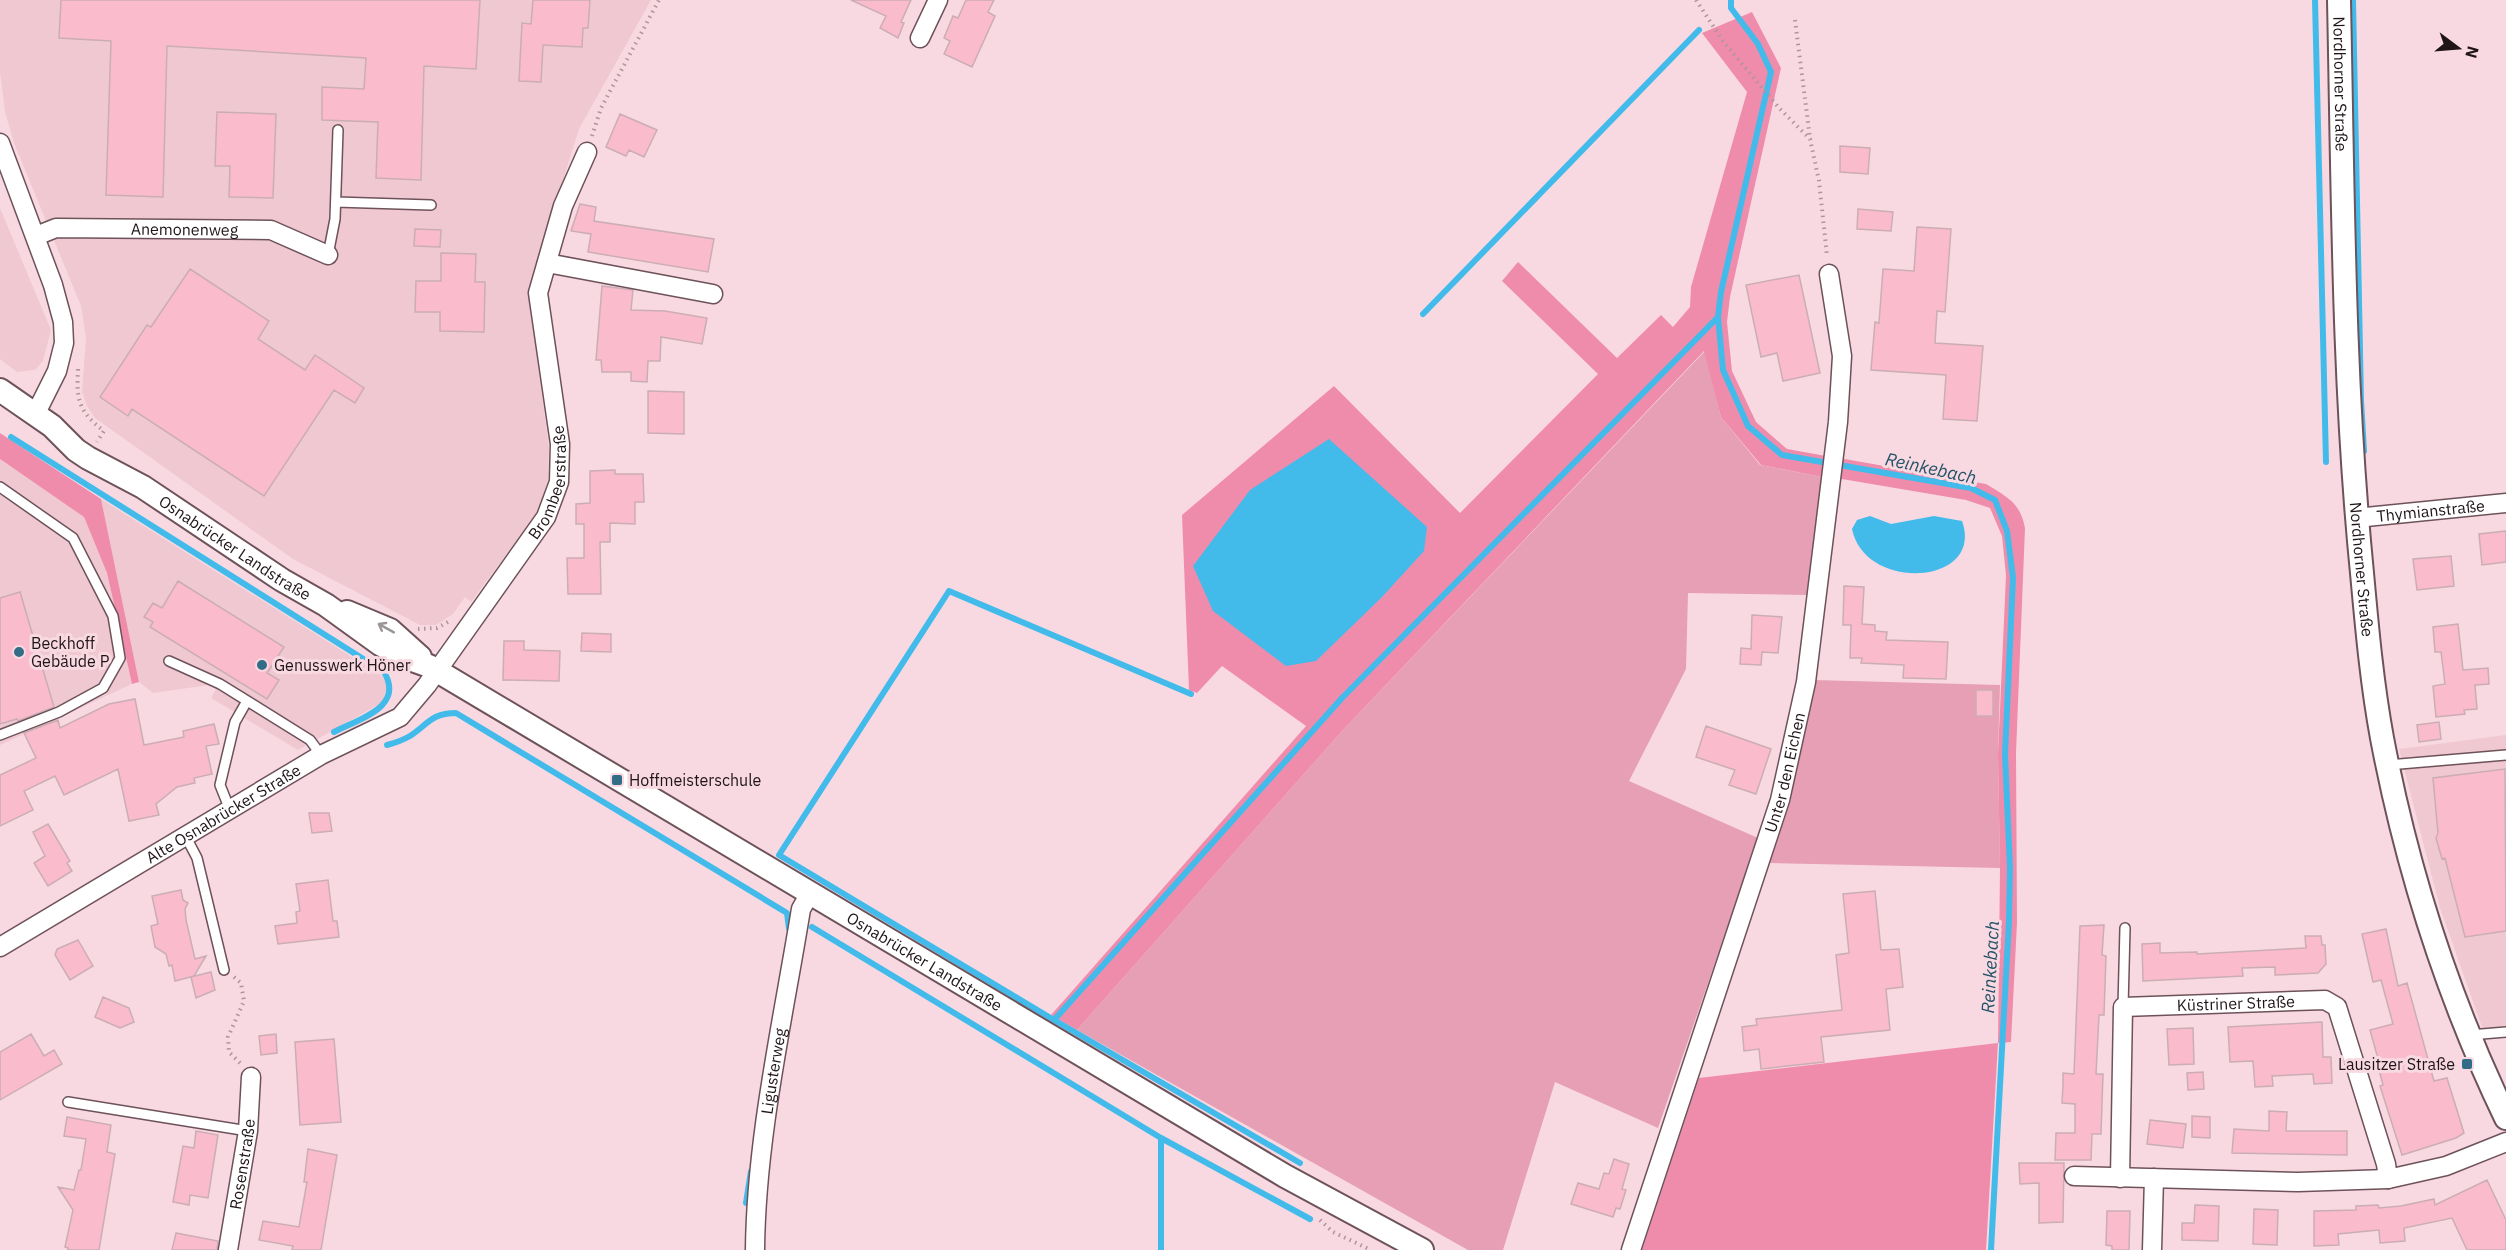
<svg xmlns="http://www.w3.org/2000/svg" width="2506" height="1250" viewBox="0 0 2506 1250" font-family="'IBM Plex Sans',sans-serif">
<style>
.built{fill:#efc8d2}
.green{fill:#e69fb4}
.forest{fill:#f08cab}
.water{fill:#42bbeb}
.lines{fill:none;stroke-linecap:round;stroke-linejoin:round}
.stream{stroke:#42bbeb;stroke-width:6}
.building{fill:#fabbcd;stroke:#cbadb5;stroke-width:1.5}
.service-casing{stroke:#6d525a;stroke-width:12}
.minor-casing{stroke:#6d525a;stroke-width:21}
.tertiary-casing{stroke:#6d525a;stroke-width:26}
.path{stroke:#ad959b;stroke-width:4;stroke-dasharray:1.5 4.5;stroke-linecap:butt}
.service{stroke:#fff;stroke-width:9}
.minor{stroke:#fff;stroke-width:18}
.tertiary{stroke:#fff;stroke-width:22}
.oneway{stroke:#9a9697}
.poi-dot{fill:#336c86;stroke:#f9d9e1;stroke-width:2}
.labels{text-anchor:middle;dominant-baseline:central;stroke-width:6;stroke-linejoin:round;paint-order:stroke}
.street-label{font-size:16px;fill:#1f1518;stroke:#f9d9e1}
.poi-label{font-size:16px;fill:#1f1518;stroke:#f9d9e1;text-anchor:start}
.water-label{font-size:18px;font-style:italic;fill:#225267;stroke:#f9d9e1}
</style>
<rect width="100%" height="100%" fill="#f9d9e1"/>
<path class="built" d="M0,0H651L579,129L528,292L549,448L548,479L537,513L471,602L465,597L453,614L436,625H420L293,559L95,418L87,406L82,392L86,338L81,306L14,143L5,112L0,72Z
M0,208L51,330L43,361L35,370L17,372L0,359Z
M0,459L84,517L107,573L132,684L0,745Z
M101,499L382,676L387,685L383,702L298,750L211,698L216,689L209,685L153,693L139,682Z
M2506,735V1027L2483,1030L2440,908L2399,749Z"/>
<path class="green" d="M1705,351L1721,417L1760,465L1822,477L1808,595L1688,593L1686,669L1629,781L1758,838L1658,1128L1555,1082L1503,1250H1468L1077,1030L1343,730Z
M1814,680L2000,685L1998,754L2000,868L1770,863L1790,803Z"/>
<path class="forest" d="M1752,12L1781,68L1730,297L1727,322L1732,371L1756,422L1787,449L1826,456L1822,477L1761,465L1721,417L1704,351L1343,730L1077,1030L1051,1015L1306,726L1222,666L1197,693L1189,690L1182,515L1334,386L1460,513L1598,374L1502,281L1518,262L1617,358L1661,315L1673,327L1690,307L1691,287L1747,92L1702,33Z
M0,433L101,499L139,682L132,684L107,573L84,517L0,459Z
M1839,458L1986,484C2007,497 2020,502 2025,528L2016,753L2017,923L2011,1042L1998,1043L1986,1250H1642L1699,1078L1998,1043L2000,868L1998,754L2006,575L2002,536L1990,508L1966,500L1836,478Z"/>
<path class="water" d="M1329,439L1427,527L1424,551L1382,597L1316,661L1286,666L1213,611L1193,566L1250,490Z
M1870,516L1891,524L1934,516L1962,521C1985,585 1865,593 1852,529L1857,520Z"/>
<g class="lines">
<path class="stream" d="M1731,0V8L1758,44L1771,72L1721,292L1718,317L1723,370L1748,426L1782,455L1971,488L1995,500L2007,531L2013,578L2005,754L2010,868L2009,921L1991,1250
M2315,0L2326,462
M2353,0L2361,401L2364,451
M1423,314L1699,30
M11,437L384,672C405,707 359,719 334,732
M1191,694L949,591L779,855L1054,1020L1300,1163
M387,745C395,743 403,740 410,736C428,724 432,713 456,713L787,913L789,929
M812,927L1161,1138L1310,1219
M1054,1020L1342,698L1718,317
M746,1203L751,1171
M1161,1250V1138"/>
</g>
<path class="building" d="M61,0H480L476,69L424,66L421,180L376,178L378,122L322,120V87L364,89L366,58L167,46L163,197L106,195L111,41L59,38Z
M533,0H590L588,28H583L582,47L543,45L541,82L519,81L522,23L531,24Z
M851,0H911L901,22L904,23L898,38L880,28L886,16Z
M966,0H994L988,12L995,16L972,67L944,54L950,41L944,38L953,16L958,18Z
M217,112L276,114L273,198L229,197L230,166H215Z
M620,114L657,130L644,157L629,150L626,156L606,147Z
M1840,146L1870,148L1868,174L1840,172Z
M580,204L596,207L594,221L714,239L708,272L588,252L591,234L571,231Z
M1858,209L1893,212L1891,231L1857,229Z
M1917,227L1951,229L1945,312L1937,311L1935,343L1983,346L1977,421L1943,419L1946,375L1871,370L1875,322L1879,323L1883,269L1914,271Z
M415,229L441,230L440,247L414,246Z
M441,253L476,254L475,282H485L484,332L440,331V312H415L416,281H441Z
M190,269L269,321L258,339L305,370L315,355L364,388L355,403L334,390L264,496L132,409L128,416L100,397L147,325L151,327Z
M1799,275L1820,373L1783,381L1777,353L1761,357L1746,285Z
M602,286L633,290L631,310L665,311L707,318L702,344L661,337L660,361H648L647,382L631,381V372H602L601,360H596Z
M648,391L684,392V434L648,433Z
M615,470V474H643L644,502H635V524L610,523V542H600L601,594H568L567,558H584V524H576V504L590,503V471Z
M2506,531V562L2482,565L2479,534Z
M2451,556L2454,586L2417,590L2413,559Z
M178,581L284,647L267,673L279,680L267,699L150,627L153,622L144,617L153,603L162,608Z
M1844,586L1864,587L1862,624L1875,625V631L1887,632L1886,640L1948,642L1946,679L1903,678L1904,665L1861,663L1862,658H1850L1851,625H1843Z
M20,592L54,707L18,721L17,719L0,724V598Z
M1752,615L1782,617L1778,653L1762,652L1761,665L1740,664L1741,648L1751,649Z
M2458,624L2463,670L2488,668L2489,684L2475,685L2477,709L2464,710L2465,714L2436,717L2433,686L2445,684L2441,652H2435L2433,627Z
M582,633L611,634V652L581,651Z
M504,641H524V650L560,651L559,681L503,680Z
M1976,690H1993V716H1976Z
M135,699L144,745L184,737L183,731L214,724L219,744L206,746L212,774L194,778L195,783L177,787L156,804L159,815L129,821L118,769L64,795L55,776L24,791L33,810L0,826V775L36,758L24,733L58,720L60,728L109,704Z
M2439,722L2441,739L2419,742L2417,725Z
M1706,726L1771,749L1756,794L1729,785L1735,770L1696,757Z
M2505,769L2506,931L2465,937L2445,858L2442,859L2436,838L2438,833L2433,778Z
M309,813H329L332,831L312,833Z
M48,824L70,861L67,863L72,871L48,886L34,863L45,856L33,832Z
M328,880L333,921H337L339,937L278,944L275,926L297,923L296,912L300,911L296,884Z
M181,890L183,900L188,903L185,909L186,920L195,959L206,956L194,976L175,981L172,965L169,966L166,954L155,947L151,926L158,924L152,896Z
M1875,891L1881,950L1899,949L1903,987L1886,989L1890,1030L1821,1037L1824,1062L1761,1069L1759,1049L1744,1051L1742,1027L1757,1025L1756,1019L1842,1010L1836,955L1849,953L1843,894Z
M2104,925L2102,955L2106,956L2104,1015H2099L2096,1074H2103L2101,1134H2092L2091,1160H2055L2056,1133H2075V1104L2062,1103L2063,1084V1073L2074,1074L2080,926Z
M2386,929L2398,986L2407,983L2434,1081L2447,1078L2464,1133L2456,1138L2402,1155L2380,1086L2383,1085L2378,1066H2380L2370,1030L2393,1024L2381,980L2373,982L2362,934Z
M2305,936H2321L2322,945H2325L2326,964L2318,973L2275,975V967L2242,968L2243,976L2143,981L2142,944L2160,943V953L2197,952V954L2306,948Z
M78,940L93,966L70,980L55,955L57,949Z
M211,972L215,990L196,998L191,977Z
M103,997L129,1008L134,1022L120,1028L95,1017Z
M2322,1022L2323,1057H2331L2332,1083L2314,1084L2313,1074L2272,1076L2273,1086L2255,1087L2253,1061L2230,1062L2228,1027Z
M2193,1028L2194,1064L2169,1065L2167,1029Z
M31,1034L44,1056L54,1050L62,1064L0,1100V1052Z
M276,1034L277,1053L261,1055L259,1036Z
M334,1039L341,1122L300,1125L295,1042Z
M2203,1072L2204,1089L2188,1090L2187,1073Z
M2269,1111L2287,1112L2286,1131H2347V1155L2232,1153L2234,1129L2269,1131Z
M2192,1116L2210,1117V1138L2192,1137Z
M67,1117L111,1125L107,1152L115,1154L99,1250H68V1248L65,1247L73,1210L58,1187L74,1190L79,1170H81L86,1139L64,1136Z
M2150,1120L2186,1124L2183,1148L2147,1144Z
M196,1131L218,1135L208,1198L190,1195L189,1205L173,1202L183,1146L194,1148Z
M308,1149L337,1155L321,1250H292L293,1246L259,1240L263,1221L299,1227L307,1182H304Z
M1614,1159L1629,1164L1622,1189L1626,1190L1620,1209L1616,1208L1613,1217L1571,1204L1578,1183L1599,1189L1604,1173L1609,1174Z
M2019,1163H2064L2063,1222L2039,1223V1183L2020,1184Z
M2487,1180L2506,1220V1250H2467L2452,1218L2404,1228L2405,1241L2380,1243L2379,1230L2338,1234L2339,1245L2314,1246V1211L2356,1210V1206L2378,1205L2379,1208L2401,1206L2434,1199L2435,1205Z
M2195,1205L2219,1206L2218,1241L2182,1240V1223H2194Z
M2254,1209L2278,1210L2277,1245L2253,1244Z
M2107,1211H2130L2129,1250H2112V1246L2106,1245Z
M176,1233L218,1241L217,1250H172Z"/>
<g class="lines">
<g class="service-casing">
<path id="service" d="M336,202L431,205
M328,255L335,219L338,130
M0,487L73,538L113,616L120,658L103,688L59,712L0,735
M169,661L220,684L310,740L321,755
M2388,765L2506,755
M230,810L220,785L235,722L247,701
M186,837L197,858L224,970
M2123,1007L2125,928
M2470,1035L2506,1032
M68,1102L248,1131"/>
</g>
<g class="minor-casing">
<g id="minor">
<path d="M920,38L938,0"/>
<path d="M0,143L53,285L63,322L64,343L57,371L35,415"/>
<path id="s1" d="M36,236L56,228L271,230L328,255"/>
<path d="M547,263L713,294"/>
<path id="s2" d="M2356,518L2506,503"/>
<path id="s3" d="M0,947L321,755L400,717L427,685L546,517L559,482L560,444L538,293L563,206L587,152"/>
<path d="M2074,1176L2298,1182L2388,1179L2446,1166L2506,1142"/>
<path id="s4" d="M2120,1178L2123,1007L2325,1000L2337,1007L2386,1164L2388,1179"/>
<path id="s5" d="M228,1250L248,1131L251,1077"/>
<path id="s6" d="M755,1250C756,1138 783,1020 801,909L809,895"/>
<path id="s7" d="M1631,1250L1780,800L1806,682L1838,422L1842,356L1829,274"/>
<path d="M2152,1250L2154,1178"/>
</g>
</g>
<g class="tertiary-casing">
<g id="tertiary">
<path id="s8" d="M2339,0C2343,191 2343,382 2362,573C2367,628 2372,684 2382,738C2407,869 2448,998 2506,1118"/>
<path id="s9" d="M0,390L52,426L76,450L88,458L143,487L282,580L326,605L380,644L404,657L429,666L1285,1176L1422,1250"/>
<path d="M347,612L390,630L420,657"/>
</g>
</g>
<path class="path" d="M1696,0L1723,41L1779,108L1810,139L1819,181L1827,256
M1795,20L1810,138
M592,136L601,108L659,0
M78,369C76,400 79,412 104,431L97,442
M418,629L437,628L448,622
M234,977L241,983L244,1001L228,1037L229,1052L240,1063
M1320,1220L1333,1232L1371,1250"/>
<use href="#service" class="service"/>
<use href="#minor" class="minor"/>
<use href="#tertiary" class="tertiary"/>
</g>
<defs><path id="oneway-shaft" d="M-6 0H5M1.5-3L5.5 0L1.5 3" fill="none" stroke-width="1.6" stroke-linecap="round" stroke-linejoin="round" transform="scale(1.5)"/></defs>
<use class="oneway" href="#oneway-shaft" transform="translate(386 628) rotate(-151)"/>
<g class="poi-dot">
<circle cx="19" cy="652" r="6"/>
<circle cx="262" cy="665" r="6"/>
<rect x="611" y="774" width="12" height="12" rx="3"/>
<rect x="2461" y="1058" width="12" height="12" rx="3"/>
</g>
<g class="labels">
<g class="street-label">
<text stroke="none"><textPath href="#s8" startOffset="84">Nordhorner Straße</textPath></text>
<text stroke="none"><textPath href="#s1" startOffset="150">Anemonenweg</textPath></text>
<text stroke="none"><textPath href="#s3" startOffset="744">Brombeerstraße</textPath></text>
<text stroke="none"><textPath href="#s2" startOffset="75">Thymianstraße</textPath></text>
<text stroke="none"><textPath href="#s9" startOffset="284">Osnabrücker Landstraße</textPath></text>
<text stroke="none"><textPath href="#s8" startOffset="570">Nordhorner Straße</textPath></text>
<text stroke="none"><textPath href="#s7" startOffset="502">Unter den Eichen</textPath></text>
<text stroke="none"><textPath href="#s3" startOffset="260">Alte Osnabrücker Straße</textPath></text>
<text stroke="none"><textPath href="#s9" startOffset="1089">Osnabrücker Landstraße</textPath></text>
<text stroke="none"><textPath href="#s4" startOffset="284">Küstriner Straße</textPath></text>
<text stroke="none"><textPath href="#s6" startOffset="180">Ligusterweg</textPath></text>
<text stroke="none"><textPath href="#s5" startOffset="87">Rosenstraße</textPath></text>
</g>
<g class="poi-label">
<text x="31" y="643">Beckhoff<tspan x="31" dy="18">Gebäude P</tspan></text>
<text x="274" y="665">Genusswerk Höner</text>
<text x="629" y="780">Hoffmeisterschule</text>
<text x="2455" y="1064" text-anchor="end">Lausitzer Straße</text>
</g>
<g class="water-label">
<text transform="translate(1931 468) rotate(12)">Reinkebach</text>
<text transform="translate(1990 967) rotate(-87)">Reinkebach</text>
</g>
</g>
<g transform="translate(2458 48) rotate(106)" stroke="#f9d9e1" stroke-width="4.5" paint-order="stroke">
<path d="M0-4.5L10 22L0 15L-10 22Z" fill="#1f1518"/>
<text y="-9" font-size="16" font-weight="bold" text-anchor="middle" fill="#1f1518">N</text>
</g>
</svg>
